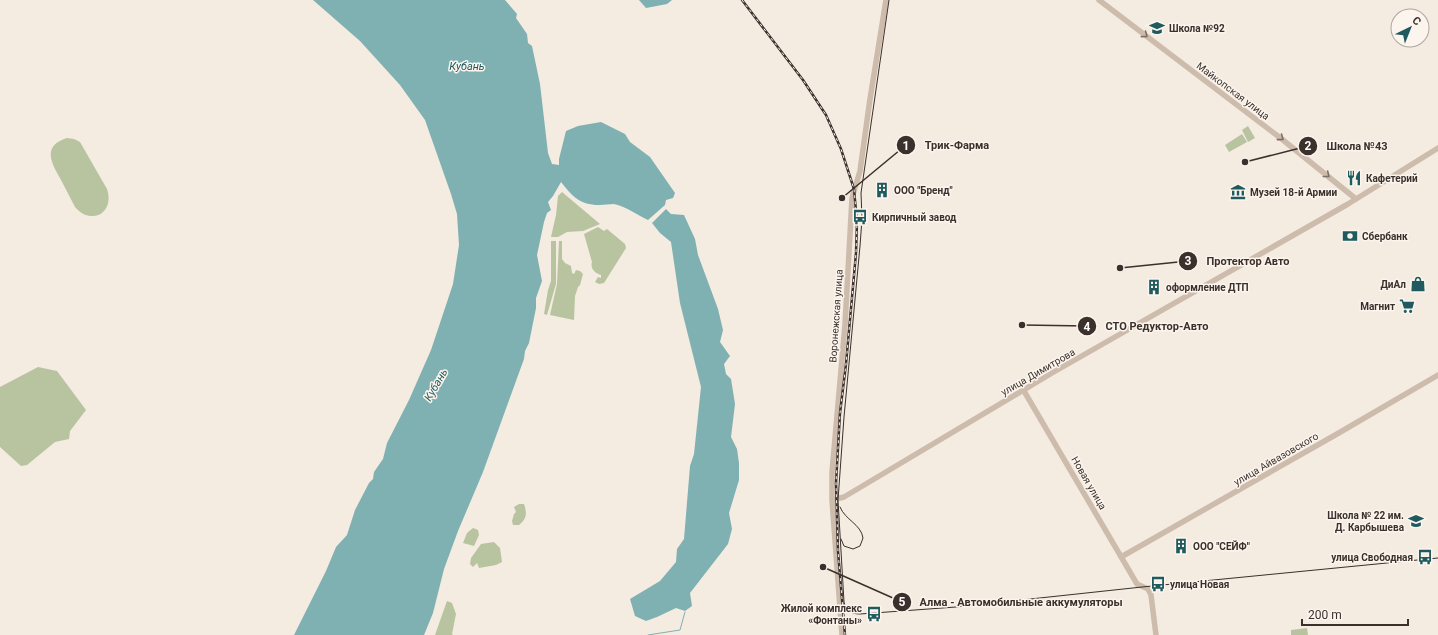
<svg xmlns="http://www.w3.org/2000/svg" width="1438" height="635" viewBox="0 0 1438 635" font-family="Roboto,sans-serif">
<style>
.green{fill:#b8c4a0}
.water{fill:#7fb0b2}
.lines{fill:none;stroke-linecap:round;stroke-linejoin:round}
.stream{stroke:#7fb0b2;stroke-width:1}
.minor{stroke:#cdbbac;stroke-width:5.5}
.tram{stroke:#3b302b;stroke-width:1}
.rail-casing{stroke:#3b302b;stroke-width:2.5}
.rail{stroke:#fbf5ee;stroke-width:1;stroke-dasharray:3;stroke-linecap:butt}
.oneway{stroke:#7d6f65}
.labels{text-anchor:middle;dominant-baseline:central;stroke-width:3;stroke-linejoin:round;paint-order:stroke}
.poi-label{font-size:10px;font-weight:bold;fill:#3b302b;stroke:#fbf5ee;text-anchor:start}
.street-label{font-size:10px;fill:#3b302b;stroke:#fbf5ee}
.water-label{font-size:11px;font-style:italic;fill:#1f5a5e;stroke:#fbf5ee}
.leader{fill:none;stroke:#3b302b;stroke-width:1.5}
.callout-dot{fill:#3b302b;stroke:#fbf5ee;stroke-width:1.5}
.mark-label{font-size:12px;text-anchor:middle;font-weight:bold;fill:#fff}
.callout-label{font-size:11px;text-anchor:middle;font-weight:bold;fill:#3b302b;stroke:#fbf5ee;stroke-width:3;stroke-linejoin:round;paint-order:stroke}
</style>
<rect width="100%" height="100%" fill="#f4ebe1"/>
<path class="green" d="M1248,126L1255,138L1248,142L1242,130Z
M1242,134L1247,142L1229,152L1225,145Z
M67,138L74,139L80,142L107,189C115,213 91,226 75,207C70,197 65,188 60,178C51,162 42,146 67,138Z
M562,192L600,224L583,231L567,232L558,237H551L556,215L558,196Z
M598,227L604,231L607,229L625,244L626,248L604,283L599,284L595,282L598,277L601,278V275C595,273 590,269 592,262L584,234Z
M551,241H556V284L547,315L544,314L548,290L551,281Z
M559,241H562V259L565,263L571,266L572,273L574,274L576,270L580,271L583,274L580,285L578,287L575,296L574,320L550,315L557,284Z
M38,367L57,371L86,410L70,431L69,439L55,442L27,465L21,466L0,447V387Z
M519,504H524C527,513 527,519 519,525H513L512,521L514,514L516,512L514,507Z
M473,528L478,530L479,535L474,546L463,543L467,533Z
M494,542L500,548L502,562L496,565L479,568L477,563L473,567L470,564L471,558L481,544Z
M447,601L452,603L456,614L452,634L453,635H435Z
M1307,628L1308,635H1291V630Z"/>
<path class="water" d="M313,0H505L517,14L516,18L527,34L528,43L532,46L540,84L548,153L552,164L559,165V159L566,131L578,126L601,122L625,134L630,142L650,157L675,193L673,198L666,200L665,205L648,220C637,215 627,207 614,204C609,204 604,205 599,205C580,205 572,196 561,182L553,196L548,202L551,210L547,213L544,222L537,255L542,281L536,298V308L529,343L525,351L524,359L483,472L458,531L444,569L433,613L424,635H294L326,571L336,547L347,535L355,510L369,483L373,479L374,472L383,459L387,443L409,400L431,350L453,284L459,245L457,214L451,194L425,120L400,85L360,41Z
M639,0H672L667,4L646,8Z
M666,209L671,214L684,215L695,239L698,255L718,309L723,330L720,342L730,356L724,364L726,374L731,379L735,404L731,437L737,449L739,463V480L729,513L732,529L728,544L690,593L692,606L685,611L676,608L657,617L646,621L635,616L630,599L660,581L676,562L677,549L684,539L690,466L694,454L701,387L680,303L671,242L660,233L652,223Z"/>
<g class="lines">
<path class="stream" d="M648,635L680,630L685,612"/>
<path class="minor" d="M1099,0L1283,140L1356,199
M1024,391L1137,584L1148,589L1151,595L1156,635
M832,500L844,497L1052,373L1348,204L1438,148
M1121,557L1337,434L1438,375
M842,635L832,500V472L845,325L852,198L860,171L870,99L886,0"/>
<path class="tram" d="M889,0L861,193L862,219L860,246L844,417L838,500L844,602C846,611 852,614 860,614L956,607L1142,587L1438,558
M840,507C845,520 861,524 863,538L860,546L853,549L844,546L841,539"/>
<g class="rail-casing">
<path id="rail" d="M742,0L803,80L826,115L841,149L854,189L857,222L856,253L846,364L840,413L836,483L838,551L845,635"/>
</g>
<use href="#rail" class="rail"/>
</g>
<defs><path id="oneway-chevron" d="M-2-3.5L2.5 0L-2 3.5" fill="none" stroke-width="1.6" stroke-linecap="round" stroke-linejoin="round"/></defs>
<g class="oneway">
<use href="#oneway-chevron" transform="translate(1145 35) rotate(37)"/>
<use href="#oneway-chevron" transform="translate(1281 138) rotate(37)"/>
<use href="#oneway-chevron" transform="translate(1327 175) rotate(39)"/>
</g>
<defs>
<g id="school-bare" transform="scale(1.2)"><path d="M0-5L7-2L0 1L-7-2ZM-4 1L0 2.5L4 1V4Q0 6-4 4Z" fill="#1f5a5e" stroke="#fbf5ee" stroke-width="2.5" paint-order="stroke"/></g>
<g id="restaurant-bare" transform="scale(1.2)"><path d="M-5-6h1v4h1v-4h1v4h1v-4h1v5L-1.5 .5V6h-2V.5L-5-1ZM5-6V6H3V1.5H1.5Q1.5-4 5-6Z" fill="#1f5a5e" stroke="#fbf5ee" stroke-width="2.5" paint-order="stroke"/></g>
<g id="building-bare" transform="scale(1.2)"><path d="M-4-6H4V6H1V3H-1V6H-4ZM-2.5-4.3h1.7v1.8h-1.7ZM.8-4.3h1.7v1.8H.8ZM-2.5-1h1.7V.8h-1.7ZM.8-1h1.7V.8H.8Z" fill="#1f5a5e" stroke="#fbf5ee" stroke-width="2.5" paint-order="stroke"/></g>
<g id="museum-bare" transform="scale(1.2)"><path d="M0-6L6-3V-2H-6V-3ZM-5-1h2V3h-2ZM-1-1h2V3h-2ZM3-1h2V3H3ZM-6 4H6V6H-6Z" fill="#1f5a5e" stroke="#fbf5ee" stroke-width="2.5" paint-order="stroke"/></g>
<g id="bus-bare" transform="scale(1.2)"><path d="M-5-6H5V4H4V6H2V4H-2V6H-4V4H-5ZM-3.5-4V0h7V-4ZM-3.5 1.2v1.5H-2V1.2ZM2 1.2v1.5H3.5V1.2Z" fill="#1f5a5e" stroke="#fbf5ee" stroke-width="2.5" paint-order="stroke"/></g>
<g id="bank-bare" transform="scale(1.2)"><path d="M-6-4H6V4H-6ZM0-2.3a2.3 2.3 0 1 0 0 4.6a2.3 2.3 0 1 0 0-4.6Z" fill="#1f5a5e" stroke="#fbf5ee" stroke-width="2.5" paint-order="stroke"/></g>
<g id="shop-bare" transform="scale(1.2)"><path d="M-5-2.5h2.3a2.7 3.5 0 0 1 5.4 0H5L5.5 6h-11ZM-1.5-2.5h3a1.5 2.3 0 0 0-3 0Z" fill="#1f5a5e" stroke="#fbf5ee" stroke-width="2.5" paint-order="stroke"/></g>
<g id="supermarket-bare" transform="scale(1.2)"><path d="M-6-5.5h2.5l.6 2H6L4.5 2H-2.5L-4.4-4H-6ZM-1.5 3.2a1.3 1.3 0 1 0 .1 0ZM3 3.2a1.3 1.3 0 1 0 .1 0Z" fill="#1f5a5e" stroke="#fbf5ee" stroke-width="2.5" paint-order="stroke"/></g>
</defs>
<g fill-rule="evenodd">
<use href="#school-bare" x="1157" y="28"/>
<use href="#restaurant-bare" x="1354" y="178"/>
<use href="#building-bare" x="882" y="190"/>
<use href="#museum-bare" x="1238" y="192"/>
<use href="#bus-bare" x="860" y="217"/>
<use href="#bank-bare" x="1350" y="236"/>
<use href="#shop-bare" x="1418" y="284"/>
<use href="#building-bare" x="1154" y="287"/>
<use href="#supermarket-bare" x="1407" y="306"/>
<use href="#school-bare" x="1416" y="521"/>
<use href="#building-bare" x="1181" y="546"/>
<use href="#bus-bare" x="1425" y="557"/>
<use href="#bus-bare" x="1158" y="584"/>
<use href="#bus-bare" x="874" y="614"/>
</g>
<g class="labels">
<g class="poi-label">
<text x="1169" y="28">Школа №92</text>
<text x="1366" y="178">Кафетерий</text>
<text x="894" y="190">ООО "Бренд"</text>
<text x="1250" y="192">Музей 18-й Армии</text>
<text x="872" y="217">Кирпичный завод</text>
<text x="1362" y="236">Сбербанк</text>
<text x="1406" y="284" text-anchor="end">ДиАл</text>
<text x="1166" y="287">оформление ДТП</text>
<text x="1395" y="306" text-anchor="end">Магнит</text>
<text x="1404" y="515" text-anchor="end">Школа № 22 им.<tspan x="1404" dy="12">Д. Карбышева</tspan></text>
<text x="1193" y="546">ООО "СЕЙФ"</text>
<text x="1413" y="557" text-anchor="end">улица Свободная</text>
<text x="1170" y="584">улица Новая</text>
<text x="862" y="608" text-anchor="end">Жилой комплекс<tspan x="862" dy="12">«Фонтаны»</tspan></text>
</g>
<g class="street-label">
<text transform="translate(1233 91) rotate(37)">Майкопская улица</text>
<text transform="translate(836 316) rotate(-86)">Воронежская улица</text>
<text transform="translate(1038 372) rotate(-30)">улица Димитрова</text>
<text transform="translate(1276 459) rotate(-30)">улица Айвазовского</text>
<text transform="translate(1089 483) rotate(60)">Новая улица</text>
</g>
<g class="water-label">
<text x="467" y="66">Кубань</text>
<text transform="translate(436 385) rotate(-60)">Кубань</text>
</g>
</g>
<path class="leader" d="M842 198L906 145M1245 162L1308 146M1120 268L1188 261M1022 325L1087 326M823 567L902 602"/>
<g class="callout-dot">
<circle cx="842" cy="198" r="4"/>
<circle cx="1245" cy="162" r="4"/>
<circle cx="1120" cy="268" r="4"/>
<circle cx="1022" cy="325" r="4"/>
<circle cx="823" cy="567" r="4"/>
<circle cx="906" cy="145" r="10"/>
<circle cx="1308" cy="146" r="10"/>
<circle cx="1188" cy="261" r="10"/>
<circle cx="1087" cy="326" r="10"/>
<circle cx="902" cy="602" r="10"/>
</g>
<g class="mark-label">
<text x="906" y="150">1</text>
<text x="1308" y="150">2</text>
<text x="1188" y="265">3</text>
<text x="1087" y="331">4</text>
<text x="902" y="606">5</text>
</g>
<g class="callout-label">
<text x="957" y="149">Трик-Фарма</text>
<text x="1357" y="150">Школа №43</text>
<text x="1248" y="265">Протектор Авто</text>
<text x="1157" y="330">СТО Редуктор-Авто</text>
<text x="1021" y="606">Алма - Автомобильные аккумуляторы</text>
</g>
<g transform="translate(1410 28) rotate(43)"><circle r="19" fill="#fbf5ee" stroke="#aea6a0"/>
<path d="M0-3L7 15L0 10L-7 15Z" fill="#1f5a5e"/>
<text y="-6" font-size="11" font-weight="bold" text-anchor="middle" fill="#3b302b">С</text>
</g>
<path d="M1302 619v6h106v-6" fill="none" stroke="#3b302b" stroke-width="2"/>
<text x="1308" y="619" font-size="12" fill="#3b302b" stroke="#fbf5ee" stroke-width="3" paint-order="stroke">200 m</text>
</svg>
